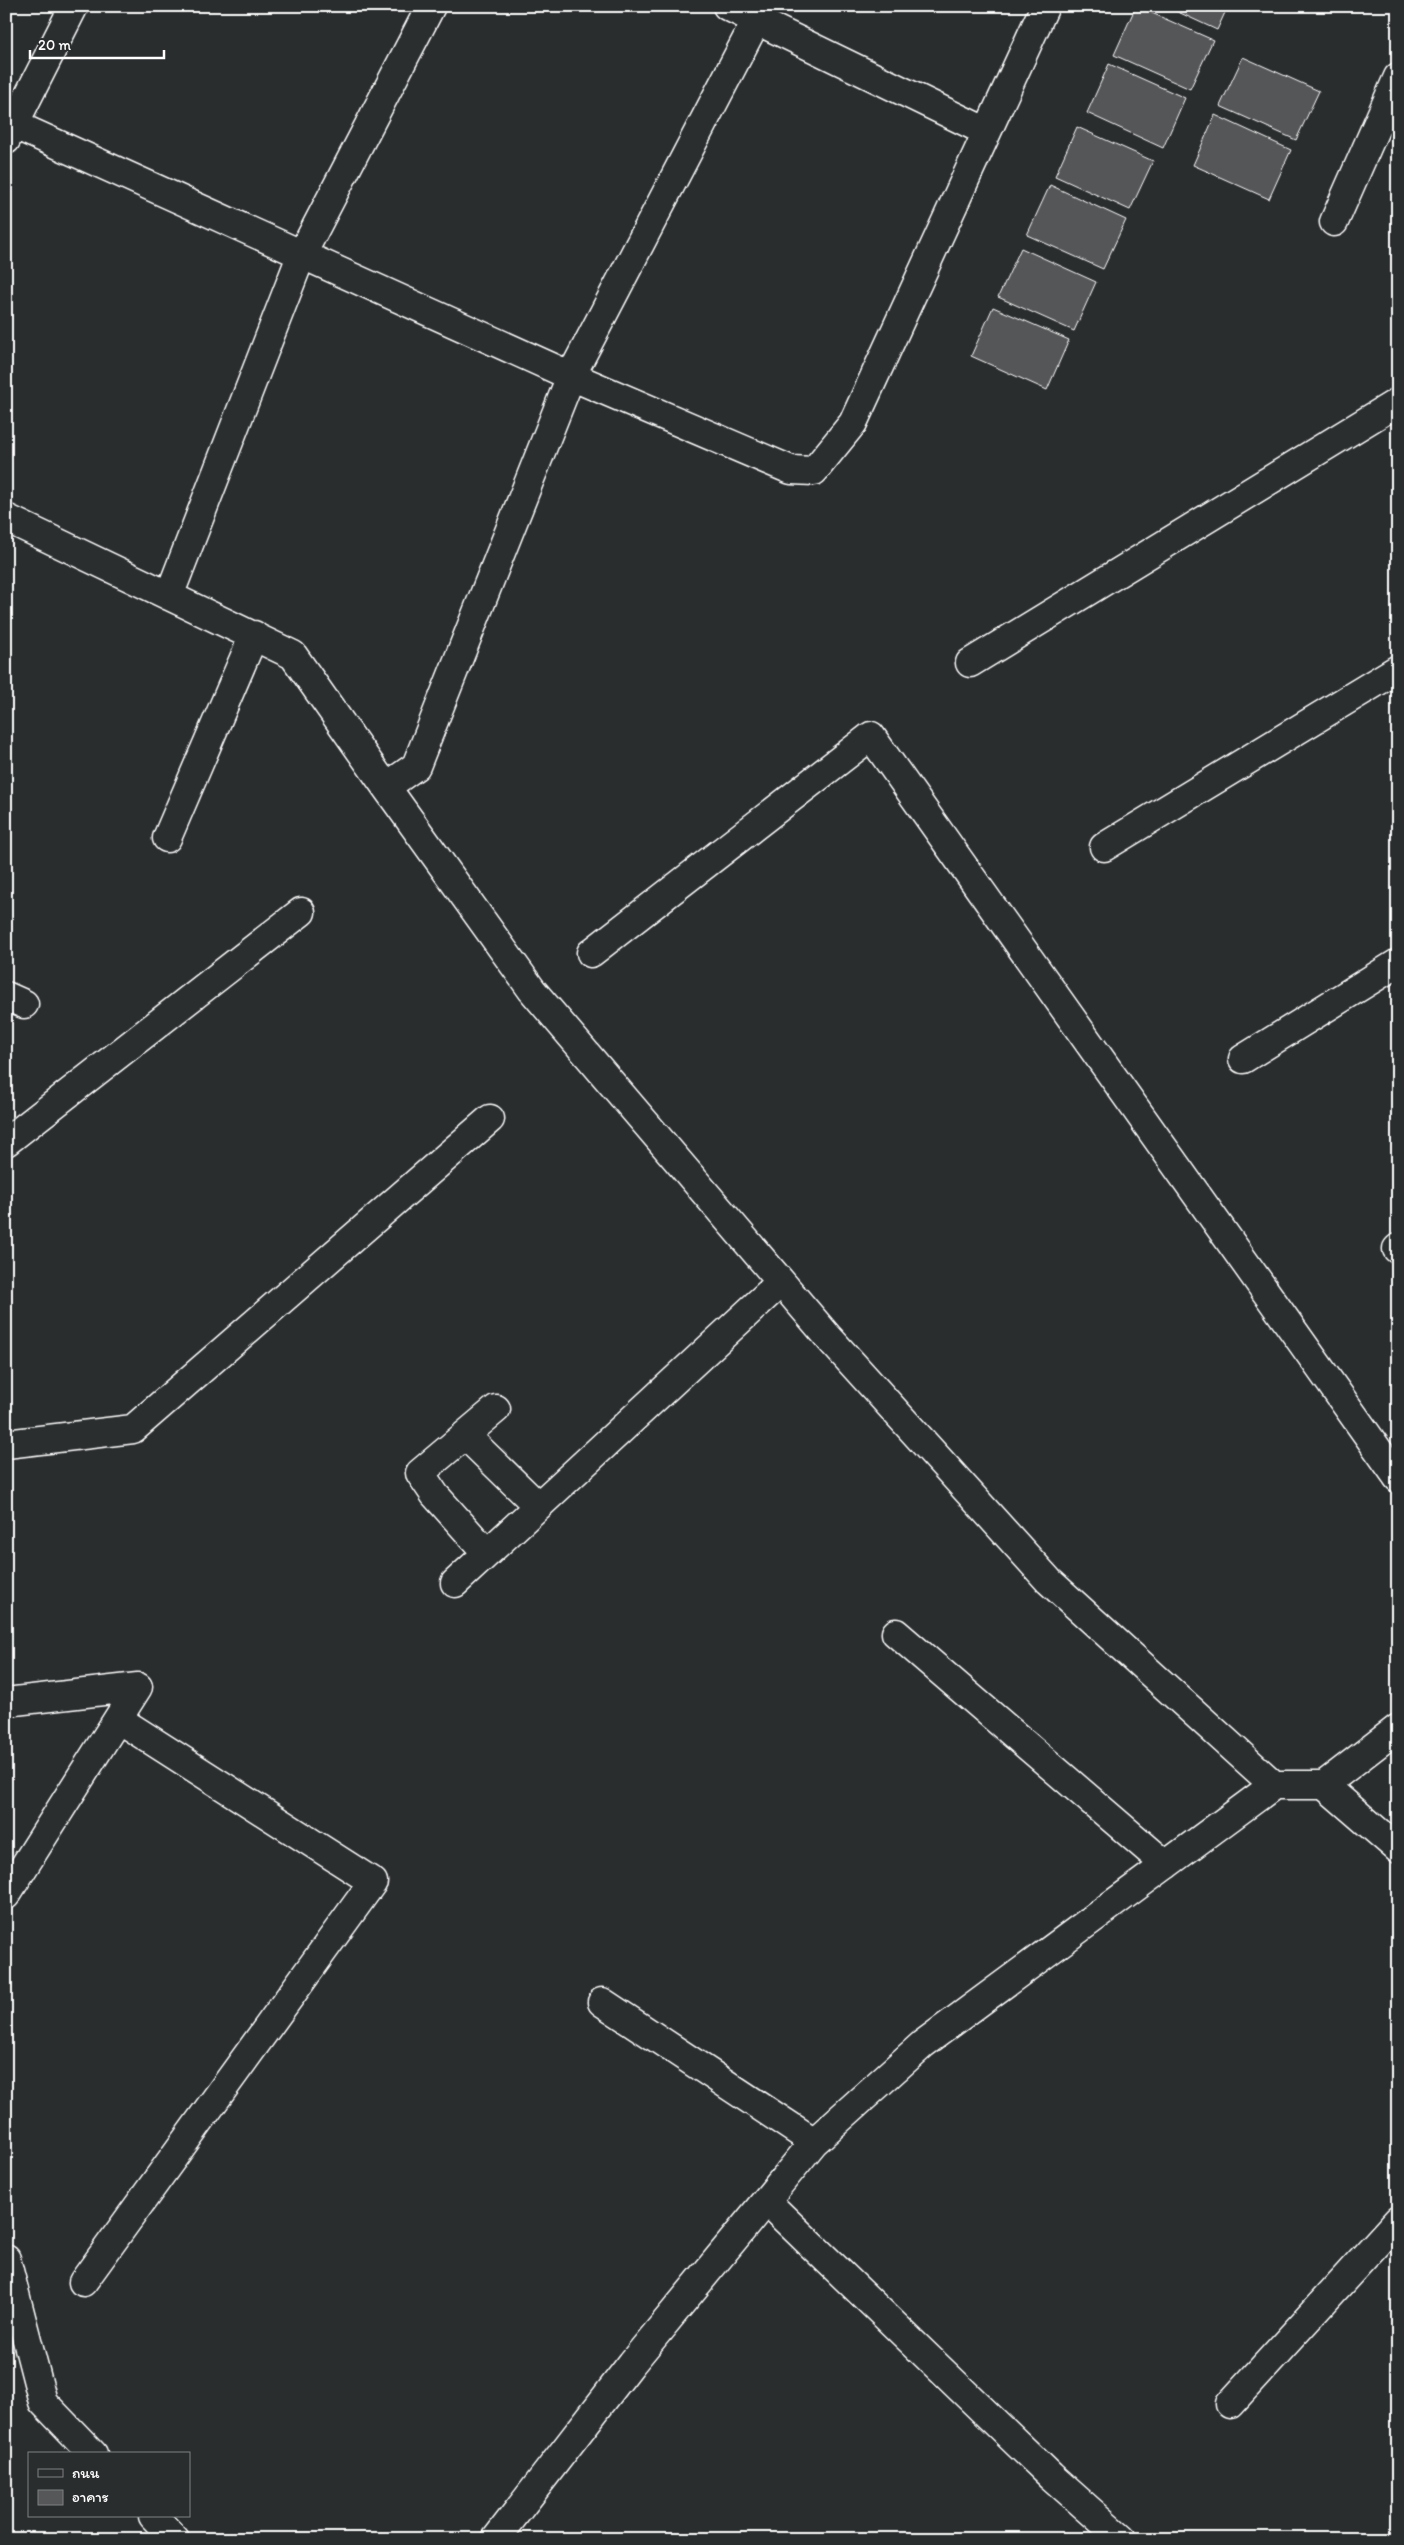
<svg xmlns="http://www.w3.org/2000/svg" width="1404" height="2545" viewBox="0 0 1404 2545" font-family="Itim,'Playpen Sans Thai',sans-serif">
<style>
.building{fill:#555758;stroke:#fff}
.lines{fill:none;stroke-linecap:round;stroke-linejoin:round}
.street-casing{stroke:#fff;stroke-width:31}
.street{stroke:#2a2d2e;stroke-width:28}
</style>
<rect width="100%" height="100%" fill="#2a2d2e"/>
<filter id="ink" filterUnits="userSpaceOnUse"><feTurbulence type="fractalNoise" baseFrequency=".02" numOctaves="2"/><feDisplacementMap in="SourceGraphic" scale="10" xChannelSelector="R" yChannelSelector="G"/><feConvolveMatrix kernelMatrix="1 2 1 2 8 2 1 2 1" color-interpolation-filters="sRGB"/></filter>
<g filter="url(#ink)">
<path class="building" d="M1136,6L1213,40L1190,89L1114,55Z
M1165,6H1228L1217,30Z
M1243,57L1319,91L1296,140L1220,106Z
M1109,64L1185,98L1163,148L1087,113Z
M1215,115L1291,150L1269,199L1193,165Z
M1077,127L1153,161L1130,210L1055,176Z
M1050,185L1126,220L1103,269L1027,235Z
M1021,248L1096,282L1074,331L998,297Z
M993,307L1069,340L1047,390L971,356Z"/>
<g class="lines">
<g class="street-casing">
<path id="street" d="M727,6L987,132
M6,121L571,376L791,470L814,471L853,423L1045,6
M6,140L74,6
M1334,222L1398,77
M6,518L293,655L386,787L532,990L829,1338L1049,1581L1274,1785
M169,596L301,256L431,6
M970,663L1398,402
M386,787L416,766L571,376L764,6
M167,838L254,635
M1104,847L1398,669
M591,953L871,736L1398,1478
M6,996L24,1004
M1243,1059L1398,963
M6,1142L301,912
M1397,1249L1398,1248
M465,1435L538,1506
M6,1444L133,1429L490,1119
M486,1552L435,1495L420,1473L496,1409
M455,1583L781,1282
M896,1633L1166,1865
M6,1702L138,1687L6,1895
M1324,1785L1398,1849
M602,2002L814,2142
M766,2201L1051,2476L1122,2539
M6,2259L43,2402L93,2454
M83,2282L373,1882L118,1719
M1230,2404L1398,2220
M153,2516L175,2539
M496,2539L632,2363L814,2142L923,2044L1274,1785H1324L1398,1728"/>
</g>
<use href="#street" class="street"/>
</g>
</g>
<rect width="1404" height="2545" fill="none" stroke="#2a2d2e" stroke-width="25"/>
<rect x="12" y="12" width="1379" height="2520" fill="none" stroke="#fff" stroke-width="2" filter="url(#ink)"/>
<rect x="28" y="2452" width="162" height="65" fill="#2a2d2e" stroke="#7f8182"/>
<rect x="38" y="2469" width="25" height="8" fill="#2a2d2e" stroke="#7f8182"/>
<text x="72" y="2478" font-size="15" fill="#ffffff">ถนน</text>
<rect x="38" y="2490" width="25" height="15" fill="#555758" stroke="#7f8182"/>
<text x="72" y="2502" font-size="15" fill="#ffffff">อาคาร</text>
<path d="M30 50v8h134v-8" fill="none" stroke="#ffffff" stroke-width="2.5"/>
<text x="38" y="50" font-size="15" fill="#ffffff" stroke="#2a2d2e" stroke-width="4" paint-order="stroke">20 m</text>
</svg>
